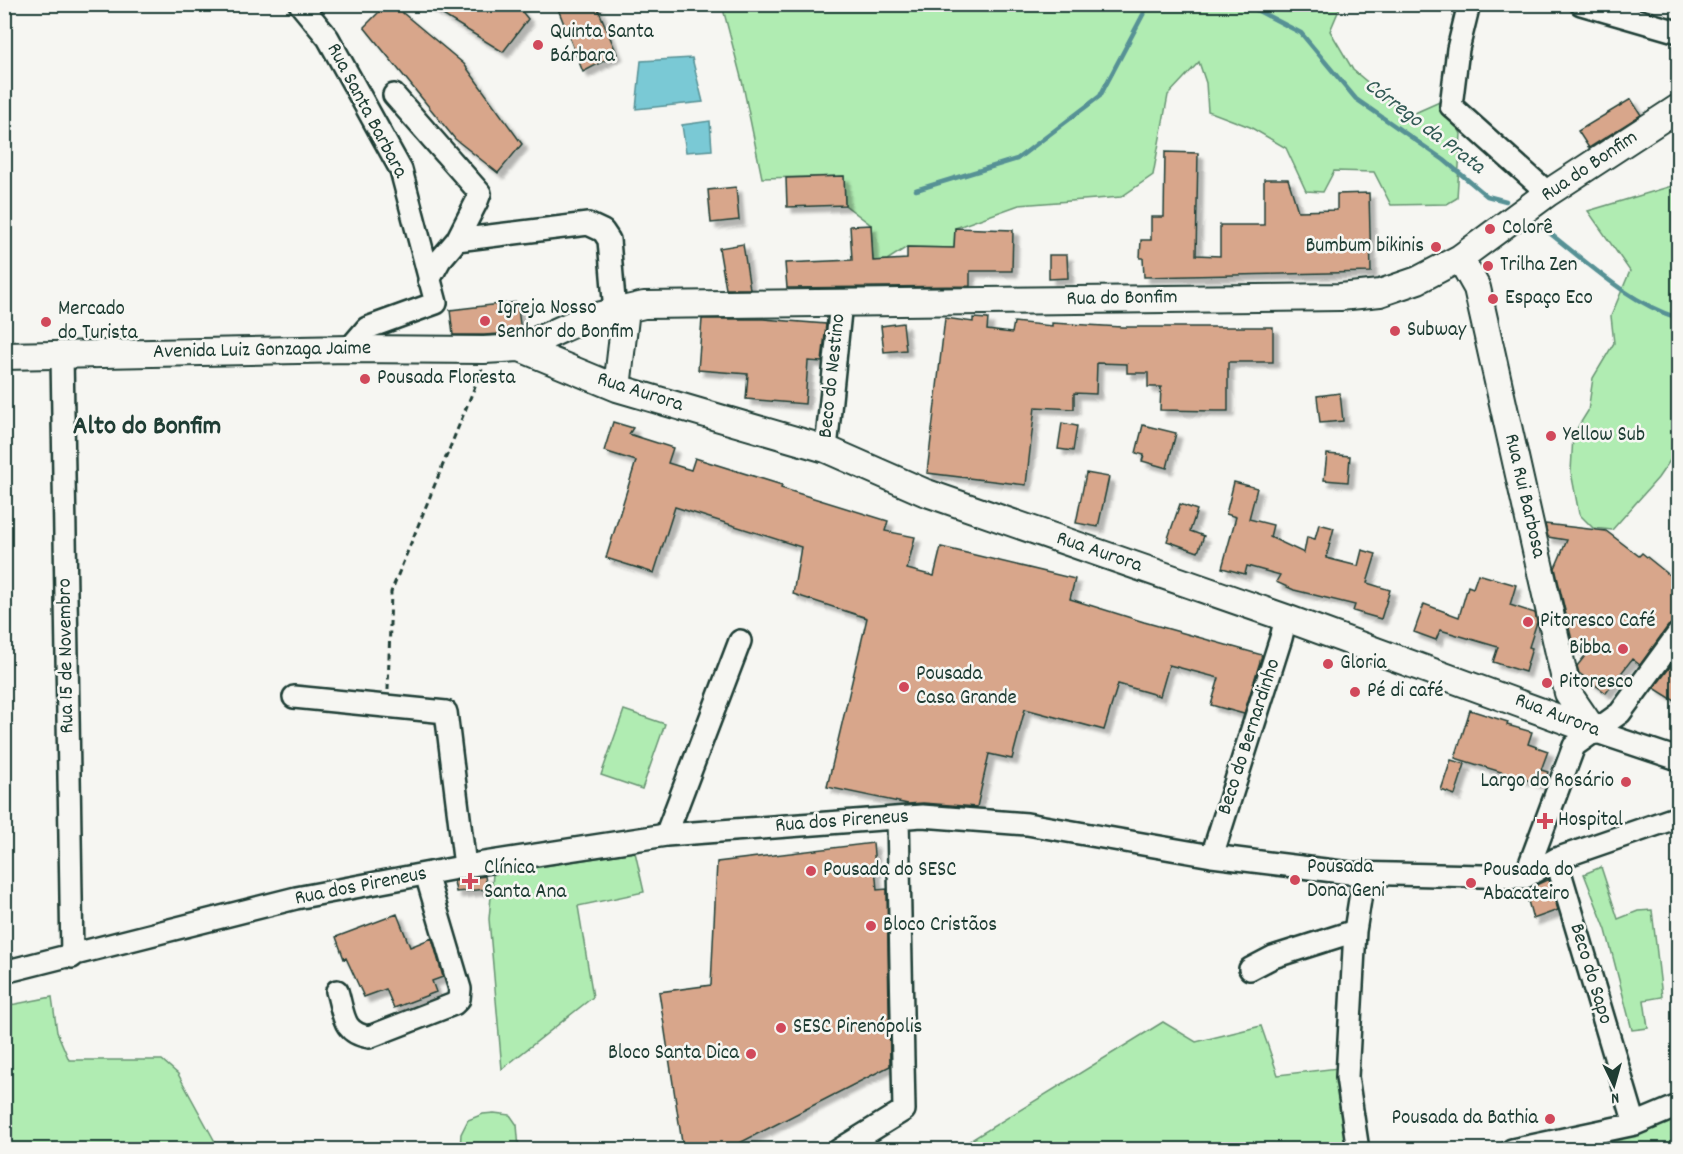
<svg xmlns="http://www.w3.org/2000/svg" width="1683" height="1154" viewBox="0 0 1683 1154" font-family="Dekko,sans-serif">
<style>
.green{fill:#b0ecb2;stroke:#689473;stroke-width:1.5}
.water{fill:#7ac9d5;stroke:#569195;stroke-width:1.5}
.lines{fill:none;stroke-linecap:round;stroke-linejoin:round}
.stream{stroke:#569195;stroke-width:4.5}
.building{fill:#d8a68b;stroke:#1f3d34;stroke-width:1.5;filter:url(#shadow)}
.minor-casing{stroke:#1f3d34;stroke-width:26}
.major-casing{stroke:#1f3d34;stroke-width:30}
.path{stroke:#1f3d34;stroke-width:3;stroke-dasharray:6 4.5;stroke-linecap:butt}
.minor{stroke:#f6f6f2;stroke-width:21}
.major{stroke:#f6f6f2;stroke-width:26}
.poi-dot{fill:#d1495b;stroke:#f6f6f2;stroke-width:2}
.labels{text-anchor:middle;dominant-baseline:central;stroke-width:5;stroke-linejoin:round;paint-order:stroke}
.poi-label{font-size:21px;fill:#1f3d34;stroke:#f6f6f2;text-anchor:start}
.street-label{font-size:21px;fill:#1f3d34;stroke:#f6f6f2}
.water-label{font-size:22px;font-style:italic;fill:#315954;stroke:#f6f6f2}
.district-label{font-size:27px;font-weight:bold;fill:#1f3d34;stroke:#f6f6f2}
</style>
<defs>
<filter id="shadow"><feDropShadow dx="5.5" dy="5.5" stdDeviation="1.5" flood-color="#0004"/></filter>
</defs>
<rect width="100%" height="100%" fill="#f6f6f2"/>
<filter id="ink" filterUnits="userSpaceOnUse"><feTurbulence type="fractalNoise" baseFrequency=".0167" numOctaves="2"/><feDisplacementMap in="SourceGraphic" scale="12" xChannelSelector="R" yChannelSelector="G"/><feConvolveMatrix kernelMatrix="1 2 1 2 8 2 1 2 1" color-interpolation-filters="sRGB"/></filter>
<g filter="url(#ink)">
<path class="green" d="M722,5H1341L1330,31L1353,70L1408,116L1444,100L1461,134L1457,198L1447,204L1391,205L1374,172L1334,171L1323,192L1306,191L1286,148L1250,127L1208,111L1206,83L1199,62L1168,95L1153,175L1121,197L1019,205L955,228L954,248L907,247L887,260L873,261L871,225L845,205L844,176L762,178L743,85Z
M1675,185L1678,186V460L1673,456L1658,478L1612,530L1593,528L1579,514L1571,472L1573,435L1588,411L1593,378L1614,343L1611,316L1630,271L1588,211Z
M624,710L665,724L642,789L601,775Z
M635,852L644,892L578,906L593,997L502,1069L489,919L493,874Z
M1601,867L1618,919L1638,911L1652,910L1662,997L1644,1000L1648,1028L1632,1030L1606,930L1584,874Z
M52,997L57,1032L69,1060H162L178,1074L219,1149H5V1006Z
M1163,1022L1196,1042L1261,1026L1278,1075L1338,1068L1349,1150H955Z
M1678,1106V1149L1513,1150Z
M494,1113L510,1115L517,1125L519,1149H460L461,1134L468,1120L483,1114Z"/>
<path class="water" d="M692,58L703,102L636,109L641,61Z
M710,121L712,150L686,152L682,125Z"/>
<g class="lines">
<path class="stream" d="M1245,4L1301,33L1356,99L1444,160L1487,196L1506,201
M916,190L1017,159L1100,96L1146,9L1155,4
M1543,228C1585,260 1627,302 1678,318"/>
</g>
<path class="building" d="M387,4H392L464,64L522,144L498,173L455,139L364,27Z
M425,4H516L528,19L503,52Z
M556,4H596L617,54L583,72Z
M1631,99L1641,115L1589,148L1578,131Z
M1165,152L1198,153L1196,255L1220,256V225H1264V179H1288L1298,211L1337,210V194L1369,193L1371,272L1144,277L1143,258H1140L1141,240H1151V217H1164Z
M844,176L845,205L787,207L786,178Z
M736,187L739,220L711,223L708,190Z
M871,225L873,261L907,259V247L954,248L955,228L1013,230L1012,271H970V286L787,288L785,263L852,260L850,226Z
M743,244L750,289H726L719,248Z
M1049,255H1067L1068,278L1049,279Z
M517,302L521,331L515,333L484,335H453L450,310Z
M945,318L973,322V318L988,319L987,330L1012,333L1014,322L1052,326V323L1122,327H1273V362H1228V411H1215L1160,410L1161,387H1148V373H1127V364L1097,363L1096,394L1074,393V409L1035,407L1026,485L927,473Z
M702,319H763L826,324L822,362L808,361L805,404L746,399L748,374L698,370Z
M903,323L906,350L884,352L881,326Z
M1340,393L1343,421L1320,423L1317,396Z
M613,422L633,428L629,434L673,448L668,463L691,470L695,458L782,485L781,488L888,521L885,531L915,537L907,569L934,576L941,547L1075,579L1070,599L1144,622L1262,655L1244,714L1211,705L1219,678L1169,665L1160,696L1118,684L1104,730L1025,709L1012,759L989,754L977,807L923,803L908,804L827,787L867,618L793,594L801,547L675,507L654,573L606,558L636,461L604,451Z
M1062,423L1077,426L1073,451L1058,449Z
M1143,425L1176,433L1167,468L1142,461L1144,455L1136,453Z
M1327,454L1350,456L1348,482L1324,480Z
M1086,473L1109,477L1098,527L1076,523Z
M1234,482L1257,488L1249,519L1273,525L1270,537L1304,553L1307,537L1315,539L1319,524L1334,528L1326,558L1358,566L1362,550L1376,554L1367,583L1390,590L1381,619L1353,611L1355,605L1294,590L1276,582L1280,575L1247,566L1245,574L1222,568L1236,517L1226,514Z
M1180,504L1197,510L1190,531L1204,536L1198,552L1167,541Z
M1545,524L1606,531L1639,556L1642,553L1678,582V620L1668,626L1640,665L1632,659L1606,693L1579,673L1577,666L1592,647L1574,649L1555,568L1567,540L1548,537Z
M1478,574L1516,585L1510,605L1535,613L1537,622L1529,647L1532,648L1525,672L1493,662L1498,647L1440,630L1436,640L1414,632L1424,604L1459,617L1468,586L1473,588Z
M1677,658L1678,659V703L1654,688Z
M1470,710L1508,722L1507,725L1532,732L1528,744L1548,751L1541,770L1548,772L1544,785L1455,758Z
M1451,760L1465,764L1455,795L1441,790Z
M873,843L877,890L887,889L890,1066L728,1149H683L659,992L711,985L717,862Z
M485,876L487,889L456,892L454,881Z
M1549,879L1558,910L1533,919L1525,890Z
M397,914L410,947L432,938L443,977L432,981L436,992L394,1008L386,989L364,997L346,958L344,959L336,937Z"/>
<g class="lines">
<g class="minor-casing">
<path id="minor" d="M300,4L328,38L401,170L436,303L367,328L349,349
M1469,4L1458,49L1451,106L1548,193
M1581,4L1678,32
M394,95L480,193L477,201L457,240
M429,280L440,260L457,240L588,224L603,231L609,240L615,312
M62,355L72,957
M826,449L841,302
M294,697L446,712L465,866
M1594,731L1678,759
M666,835L740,641
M1212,856L1281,638L1286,618
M1556,859L1635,1124
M1525,877L1574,746L1620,713L1678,634
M1250,969L1273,957L1355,931
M4,972L296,898L478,864L666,835L922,816L1027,824L1212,856L1350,873L1525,877L1556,859L1678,817
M337,991C344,1014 342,1033 369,1037L454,1004L459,999L460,989L426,874
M839,1150L904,1110L898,818
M1358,1150L1347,1077L1355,931L1364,874
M1512,1150L1635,1124L1678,1106"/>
</g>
<g class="major-casing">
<path id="major" d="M1460,258L1477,288L1568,693L1594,731
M520,348L617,388L826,449L924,492L1286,618L1594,731
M4,356L349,349L484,350L520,348L584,319L644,305L1340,297L1380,293L1418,280L1460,258L1548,193L1678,108
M617,388L626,309"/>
</g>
<path class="path" d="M388,690L391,592L482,369"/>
<use href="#minor" class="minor"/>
<use href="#major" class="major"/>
</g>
</g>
<g class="poi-dot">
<circle cx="538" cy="45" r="6"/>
<circle cx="1490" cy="229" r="6"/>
<circle cx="1436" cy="247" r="6"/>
<circle cx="1488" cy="266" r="6"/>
<circle cx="1493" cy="299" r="6"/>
<circle cx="485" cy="321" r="6"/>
<circle cx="46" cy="322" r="6"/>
<circle cx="1395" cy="331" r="6"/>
<circle cx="365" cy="379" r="6"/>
<circle cx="1551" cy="436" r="6"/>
<circle cx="1528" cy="622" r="6"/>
<circle cx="1623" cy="649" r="6"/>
<circle cx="1328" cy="664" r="6"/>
<circle cx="1547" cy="683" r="6"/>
<circle cx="904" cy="687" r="6"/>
<circle cx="1355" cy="692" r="6"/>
<circle cx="1626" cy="782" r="6"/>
<path d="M1542 812h6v6h6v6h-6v6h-6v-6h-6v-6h6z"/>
<circle cx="811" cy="871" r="6"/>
<circle cx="1295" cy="880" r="6"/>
<path d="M467 872h6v6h6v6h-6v6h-6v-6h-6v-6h6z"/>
<circle cx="1471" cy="883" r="6"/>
<circle cx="871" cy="926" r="6"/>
<circle cx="781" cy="1028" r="6"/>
<circle cx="751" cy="1054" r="6"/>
<circle cx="1550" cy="1119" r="6"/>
</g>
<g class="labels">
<g class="poi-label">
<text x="550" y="33">Quinta Santa<tspan x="550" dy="24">Bárbara</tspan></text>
<text x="1502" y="229">Colorê</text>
<text x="1424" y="247" text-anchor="end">Bumbum bikinis</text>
<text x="1500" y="266">Trilha Zen</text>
<text x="1505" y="299">Espaço Eco</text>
<text x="497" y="309">Igreja Nosso<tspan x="497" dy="24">Senhor do Bonfim</tspan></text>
<text x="58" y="310">Mercado<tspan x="58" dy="24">do Turista</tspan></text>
<text x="1407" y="331">Subway</text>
<text x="377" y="379">Pousada Floresta</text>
<text x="1563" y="436">Yellow Sub</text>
<text x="1540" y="622">Pitoresco Café</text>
<text x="1611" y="649" text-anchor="end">Bibba</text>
<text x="1340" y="664">Gloria</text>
<text x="916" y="675">Pousada<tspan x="916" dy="24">Casa Grande</tspan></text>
<text x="1559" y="683">Pitoresco</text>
<text x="1367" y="692">Pé di café</text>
<text x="1614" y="782" text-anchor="end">Largo do Rosário</text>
<text x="1558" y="821">Hospital</text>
<text x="1307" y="868">Pousada<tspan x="1307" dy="24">Dona Geni</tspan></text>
<text x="484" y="869">Clínica<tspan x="484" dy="24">Santa Ana</tspan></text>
<text x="823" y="871">Pousada do SESC</text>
<text x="1483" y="871">Pousada do<tspan x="1483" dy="24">Abacateiro</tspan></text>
<text x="883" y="926">Bloco Cristãos</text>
<text x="793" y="1028">SESC Pirenópolis</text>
<text x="739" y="1054" text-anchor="end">Bloco Santa Dica</text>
<text x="1538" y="1119" text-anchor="end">Pousada da Bathia</text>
</g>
<g class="street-label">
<text transform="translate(366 111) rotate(62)">Rua Santa Barbara</text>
<text transform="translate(1590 167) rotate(-34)">Rua do Bonfim</text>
<text transform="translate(1122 299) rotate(-1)">Rua do Bonfim</text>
<text transform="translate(262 351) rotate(-1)">Avenida Luiz Gonzaga Jaime</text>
<text transform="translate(833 376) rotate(-84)">Beco do Nestino</text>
<text transform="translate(640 393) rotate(18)">Rua Aurora</text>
<text transform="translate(1524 496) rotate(77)">Rua Rui Barbosa</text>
<text transform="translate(1099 553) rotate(19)">Rua Aurora</text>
<text transform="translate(67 656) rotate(-91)">Rua 15 de Novembro</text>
<text transform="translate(1557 716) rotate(21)">Rua Aurora</text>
<text transform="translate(1250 737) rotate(-72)">Beco do Bernardinho</text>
<text transform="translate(842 822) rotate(-4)">Rua dos Pireneus</text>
<text transform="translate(361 887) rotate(-11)">Rua dos Pireneus</text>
<text transform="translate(1590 974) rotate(73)">Beco do Sapo</text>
</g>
<g class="water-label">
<text transform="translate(1424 127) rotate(37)">Córrego da Prata</text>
</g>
<g class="district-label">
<text x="147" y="427">Alto do Bonfim</text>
</g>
</g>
<rect width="1683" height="1154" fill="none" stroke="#f6f6f2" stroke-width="24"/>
<rect x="12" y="12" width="1659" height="1130" fill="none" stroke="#1f3d34" stroke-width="2" filter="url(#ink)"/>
<g transform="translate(1614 1085) rotate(175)" stroke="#f6f6f2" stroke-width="4.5" paint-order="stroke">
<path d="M0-4.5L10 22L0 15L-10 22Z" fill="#1f3d34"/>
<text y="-9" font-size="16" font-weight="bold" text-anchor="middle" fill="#1f3d34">N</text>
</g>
</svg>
